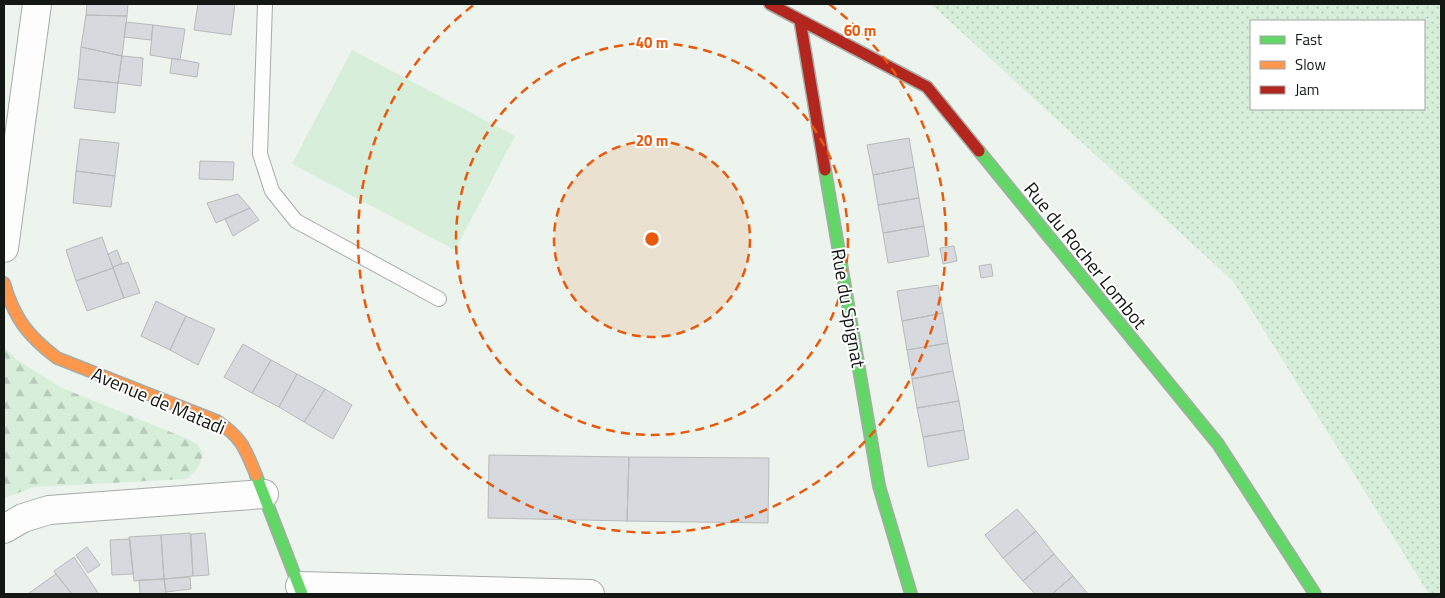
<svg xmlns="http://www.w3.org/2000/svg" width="1445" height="598" viewBox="0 0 1445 598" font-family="'Titillium Web',sans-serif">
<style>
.grass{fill:url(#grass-dots);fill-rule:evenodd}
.forest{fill:url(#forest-firs)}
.pitch{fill:#d6eeda}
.building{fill:#d6d9de;stroke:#b7bbba}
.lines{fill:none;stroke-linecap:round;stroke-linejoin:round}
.lane-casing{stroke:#a6aba7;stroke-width:16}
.street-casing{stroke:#a6aba7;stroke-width:30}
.fast-casing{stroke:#a6aba7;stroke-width:14}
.slow-casing{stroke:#a6aba7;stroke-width:14}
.jam-casing{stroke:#a6aba7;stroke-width:14}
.lane{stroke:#fcfdfc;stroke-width:14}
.street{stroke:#fcfdfc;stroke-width:28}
.fast{stroke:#63d668;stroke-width:11}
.slow{stroke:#ff974d;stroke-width:11}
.jam{stroke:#b3261e;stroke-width:11}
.ring{fill:none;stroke:#e8590c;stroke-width:2.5;stroke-dasharray:9 6}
.labels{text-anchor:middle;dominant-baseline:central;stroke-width:4;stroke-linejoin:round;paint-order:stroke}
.street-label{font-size:19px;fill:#131814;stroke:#fff}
.centre{fill:#e8590c;stroke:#fff;stroke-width:2.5}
.ring-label{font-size:15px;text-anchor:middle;font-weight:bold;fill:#e8590c;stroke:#fff;stroke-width:4;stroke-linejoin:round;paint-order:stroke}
</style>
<defs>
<pattern id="grass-dots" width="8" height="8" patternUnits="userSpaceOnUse" patternTransform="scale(1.25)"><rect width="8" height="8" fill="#d6eeda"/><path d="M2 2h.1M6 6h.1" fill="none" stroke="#b7cbba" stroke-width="1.8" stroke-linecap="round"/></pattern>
<pattern id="forest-firs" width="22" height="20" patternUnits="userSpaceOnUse" patternTransform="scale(1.25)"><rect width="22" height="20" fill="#d6eeda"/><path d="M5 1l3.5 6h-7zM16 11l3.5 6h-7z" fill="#b7cbba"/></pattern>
</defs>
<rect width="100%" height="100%" fill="#ecf4ed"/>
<path class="grass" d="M931,4H1441V594H1429L1233,281ZM1251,21H1424V109H1251Z"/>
<path class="forest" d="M4,345L6,349L17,360L62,388L188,439L198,445L203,454C200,466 196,472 186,479L34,487L4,498Z"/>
<path class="pitch" d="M352,50L515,136L455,250L292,164Z"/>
<path class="building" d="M87,4H128L127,16L86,15Z
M198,4H235L231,35L194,30Z
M86,15L127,16L122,56L81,47Z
M126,22L153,25L151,40L124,37Z
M153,25L185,29L180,60L150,55Z
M81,47L122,56L118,83L78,79Z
M122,56L143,58L141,86L118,83Z
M172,58L199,63L197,77L170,73Z
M78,79L118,83L115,113L74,108Z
M909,138L914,167L873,175L867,145Z
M80,139L119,143L115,176L76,171Z
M200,161L234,162L233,180L199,179Z
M914,167L919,198L878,205L873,175Z
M76,171L115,176L111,207L73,203Z
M238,194L250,208L216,223L207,203Z
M919,198L924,226L883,233L878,205Z
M250,208L259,220L233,236L225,219Z
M924,226L929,256L888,263L883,233Z
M102,237L113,268L76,281L66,250Z
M954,246L957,261L943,264L940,248Z
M117,250L122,263L113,267L108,254Z
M128,262L140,293L124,298L113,267Z
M991,264L993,276L981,278L979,266Z
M113,268L124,298L87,311L76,281Z
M938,285L943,313L902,321L897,291Z
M156,301L186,316L170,350L141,336Z
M943,313L948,343L907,350L902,321Z
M186,316L215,329L198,365L170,350Z
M948,343L953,371L912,379L907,350Z
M243,344L271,360L252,393L224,377Z
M271,360L297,374L279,407L252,393Z
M953,371L959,401L917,408L912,379Z
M297,374L325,389L304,422L279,407Z
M325,389L352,405L333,439L304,422Z
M959,401L964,430L923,437L917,408Z
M964,430L969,459L928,467L923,437Z
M489,455L629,457L627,521L488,518Z
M629,457L769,458L768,523L627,521Z
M1017,509L1036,531L1003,558L985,535Z
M1036,531L1054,554L1023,581L1003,558Z
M190,533L193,576L164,579L161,535Z
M205,533L209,575L193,576L191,534Z
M161,535L164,579L134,581L129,537Z
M130,539L133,574L112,575L110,540Z
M87,547L100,565L88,573L76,555Z
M1054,554L1073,576L1052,594H1035L1023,581Z
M74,557L99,594H72L56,574L54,571Z
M56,574L72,594H30L29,593Z
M1073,576L1088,594H1052Z
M190,577L191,589L166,592L164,579Z
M164,579L166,594H140L139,580Z"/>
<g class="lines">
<g class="lane-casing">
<path id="lane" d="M265,4L260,154L272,191L296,221L439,299"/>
</g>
<g class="street-casing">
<path id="street" d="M4,248L37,4
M4,529L23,518L49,510L264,494
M300,586L590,594"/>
</g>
<g class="fast-casing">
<path id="fast" d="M979,151L1218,444L1315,594
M825,170L879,486L911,594
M256,475L302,594"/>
</g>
<g class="slow-casing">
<path id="slow" d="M4,283C14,318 28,336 57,358L217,421C242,438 245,448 256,475"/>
</g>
<g class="jam-casing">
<path id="jam" d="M770,4L927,87L979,151
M800,20L825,170"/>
</g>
<use href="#lane" class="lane"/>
<use href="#street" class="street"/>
<use href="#fast" class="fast"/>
<use href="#slow" class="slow"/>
<use href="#jam" class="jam"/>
</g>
<circle cx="652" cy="239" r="98" fill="#e8590c" fill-opacity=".12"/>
<g class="ring">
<circle cx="652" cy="239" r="98"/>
<circle cx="652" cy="239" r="196"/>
<path d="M829 4A294 294 0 1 1 475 4"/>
</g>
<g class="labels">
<g class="street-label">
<text transform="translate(1086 255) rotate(51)">Rue du Rocher Lombot</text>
<text transform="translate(849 308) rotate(80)">Rue du Spignat</text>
<text transform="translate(159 400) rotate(23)">Avenue de Matadi</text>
</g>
</g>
<circle cx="652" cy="239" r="8" class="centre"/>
<g class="ring-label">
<text x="860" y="36">60 m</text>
<text x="652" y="48">40 m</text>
<text x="652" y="146">20 m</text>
</g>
<rect width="1445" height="598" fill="none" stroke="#131814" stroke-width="10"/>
<rect x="1250" y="20" width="175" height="90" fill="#ffffff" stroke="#a1a3a1"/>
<rect x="1260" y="36" width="25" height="8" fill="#63d668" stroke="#a1a3a1"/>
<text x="1295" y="45" font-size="15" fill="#131814">Fast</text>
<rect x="1260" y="61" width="25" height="8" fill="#ff974d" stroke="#a1a3a1"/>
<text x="1295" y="70" font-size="15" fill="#131814">Slow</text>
<rect x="1260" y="86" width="25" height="8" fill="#b3261e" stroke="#a1a3a1"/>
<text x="1295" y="95" font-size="15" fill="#131814">Jam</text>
</svg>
